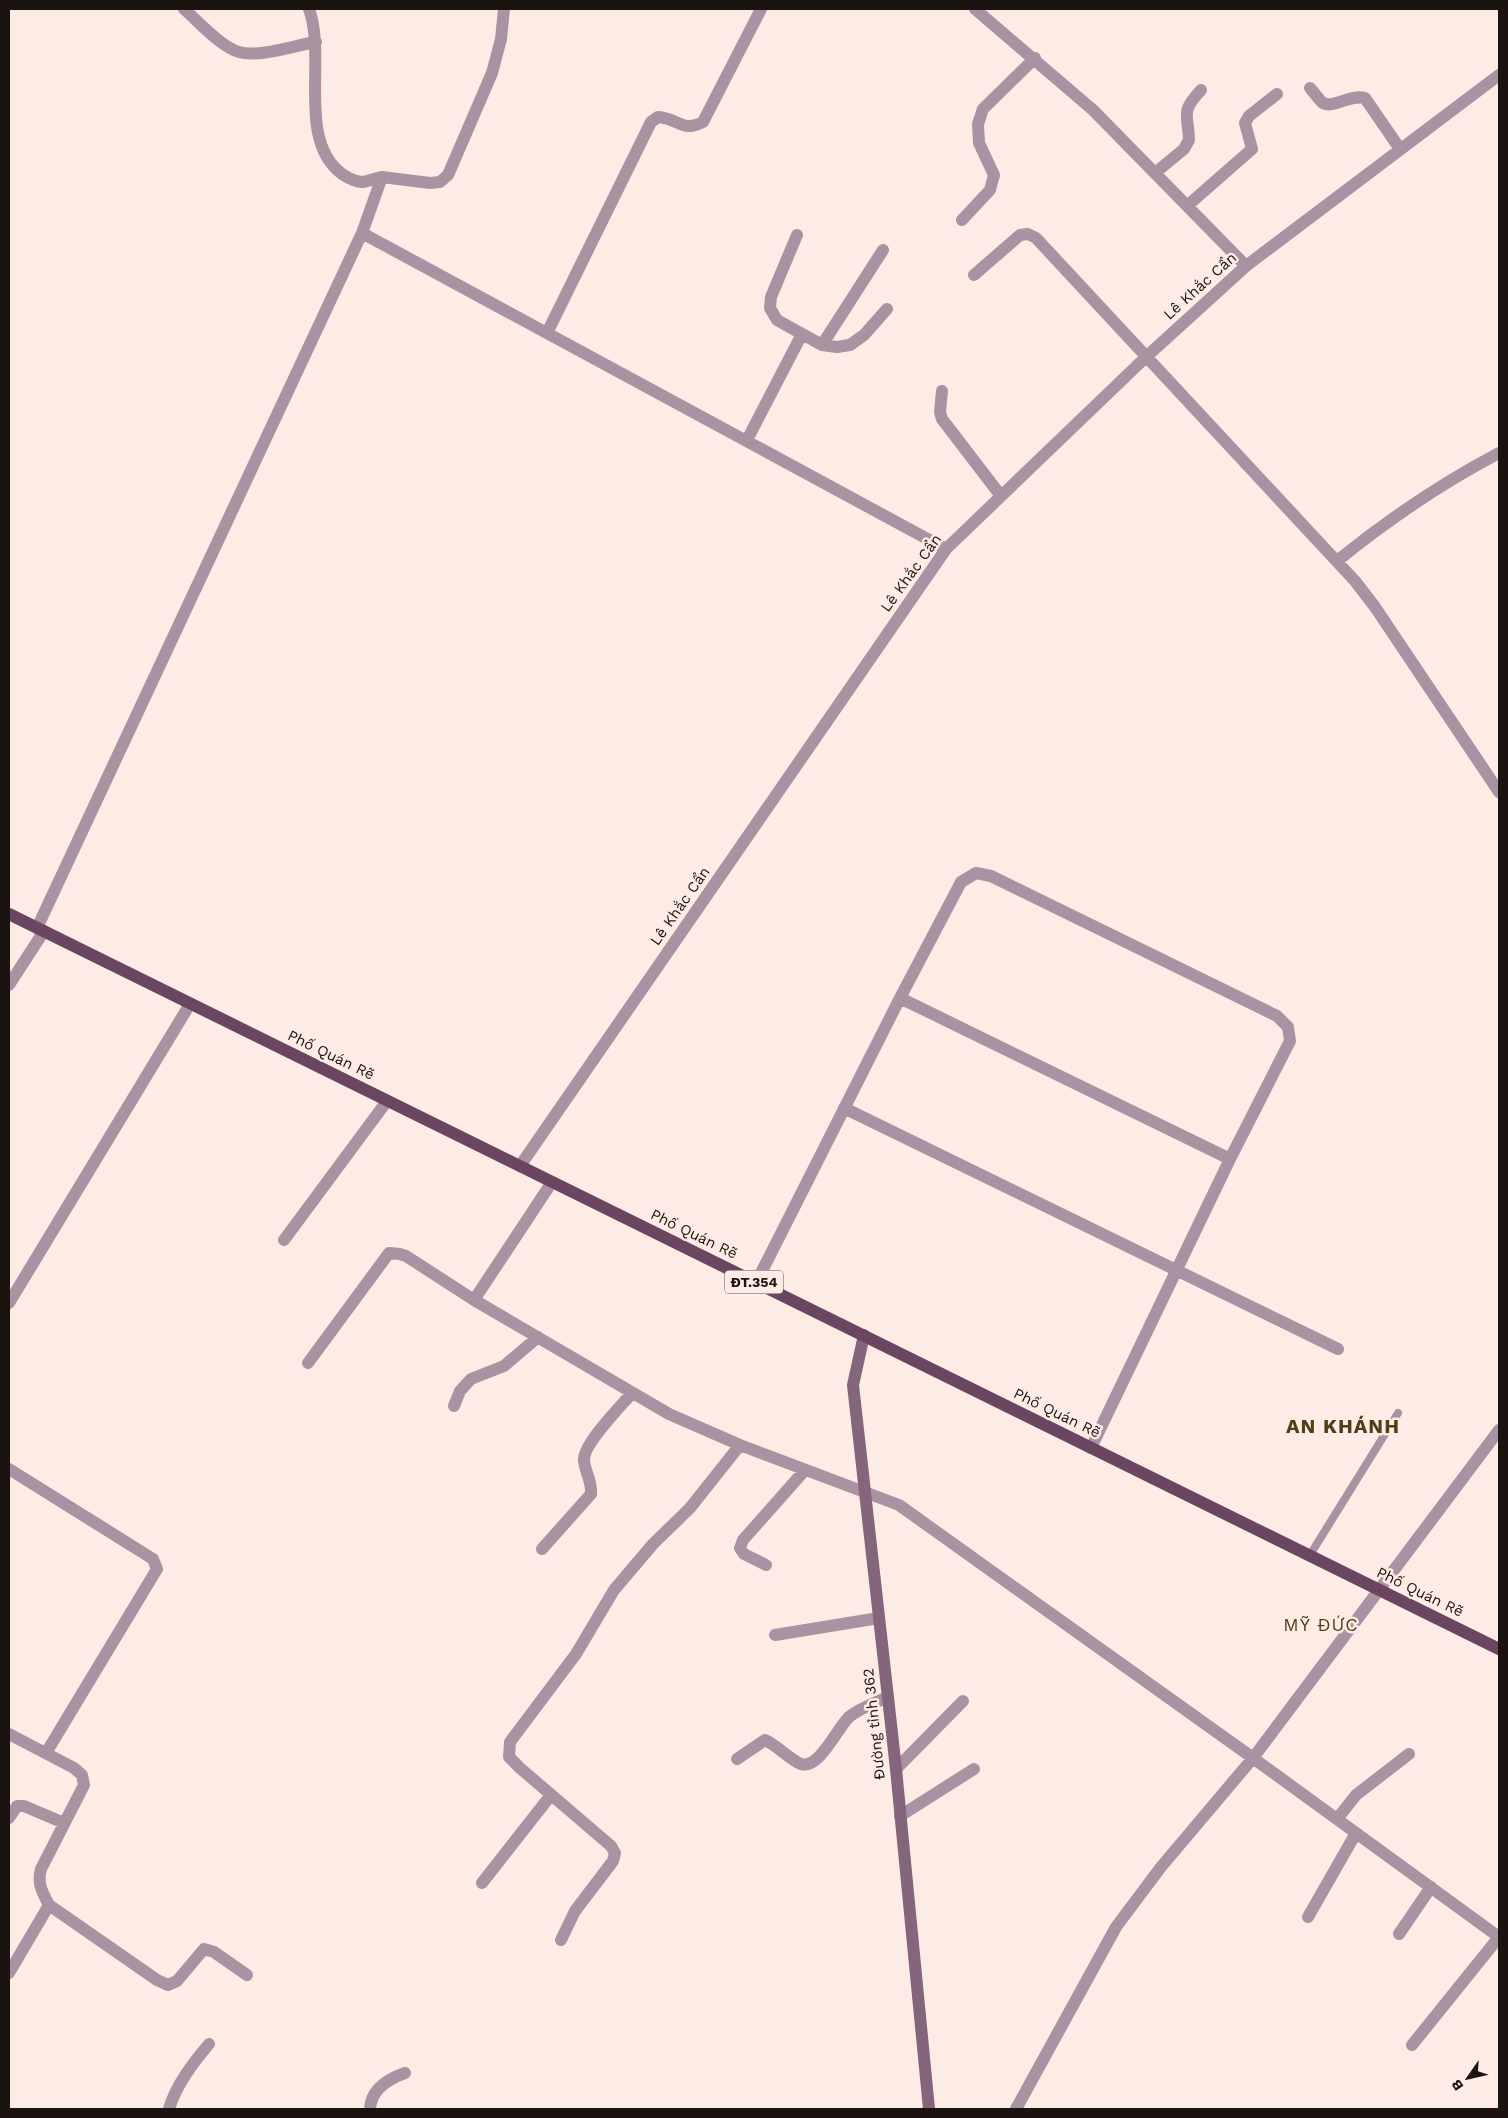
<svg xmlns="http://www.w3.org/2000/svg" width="1508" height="2118" viewBox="0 0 1508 2118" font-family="'Work Sans',sans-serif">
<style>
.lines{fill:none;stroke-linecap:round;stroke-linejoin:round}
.lane{stroke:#a992a1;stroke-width:8}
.street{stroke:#a992a1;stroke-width:12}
.secondary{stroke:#85657b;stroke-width:12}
.primary{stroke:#6c4561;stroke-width:12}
.labels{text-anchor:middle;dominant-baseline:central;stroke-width:5;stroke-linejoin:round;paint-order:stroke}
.shield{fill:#fcece5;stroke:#5e544f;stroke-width:1}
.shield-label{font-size:14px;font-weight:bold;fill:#1b130f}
.street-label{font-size:15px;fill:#1b130f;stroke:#fcece5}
.quarter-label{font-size:18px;letter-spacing:1px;fill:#4c4018;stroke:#fcece5}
.district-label{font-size:20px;font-weight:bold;letter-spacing:1px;fill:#4c4018;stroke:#fcece5}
</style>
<rect width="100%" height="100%" fill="#fcece5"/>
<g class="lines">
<path class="lane" d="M1310,1555L1398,1413"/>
<path class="street" d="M184,9C198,21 221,47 239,52C259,58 296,45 316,42
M975,9L1093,110L1246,266
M1310,88C1314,92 1319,100 1323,103C1333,109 1350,94 1365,98L1400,149
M1155,173L1184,149L1189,140C1188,112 1180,113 1201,90
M382,177L430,183L440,182L448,175L492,73L501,39L504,9
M1187,206L1252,149L1245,123L1249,116L1277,94
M962,220L990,190L994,175L979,143L978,124L983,109L1035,58
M362,233L946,549
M797,235L771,297L770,308L777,320L822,345L837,347L850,345L864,335L887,309
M974,275L1020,235L1028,234L1036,238L1355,581L1375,607L1499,792
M547,333L651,122L658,117C678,118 682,133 703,122L761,9
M822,345L883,250
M942,391L940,412L942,419L1001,496
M747,440L802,334
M1337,561C1385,522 1444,482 1499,453
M37,928L362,233L382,177C376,178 369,181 363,182C356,182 348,178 342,174C296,140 327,58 309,9
M9,985L44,931
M900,998L1230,1159
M844,1108L1338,1349
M520,1166L946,549L1146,357L1246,266L1499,75
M284,1240L387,1101
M756,1283L900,998L961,882L976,873L991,876L1277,1016L1288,1027L1290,1041L1230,1159L1091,1448
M474,1300L552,1182
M9,1303L190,1004
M308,1363L389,1253L400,1254L406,1256L474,1300L669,1414L740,1445L899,1505L1253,1758L1499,1937
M454,1406L460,1391L471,1379L504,1366L538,1337
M9,1469L153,1559L157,1569L46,1753
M542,1549L591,1494C592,1480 585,1473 584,1460C583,1444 621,1406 632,1393
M766,1565L744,1554L740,1548L743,1540L805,1470
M775,1635L879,1618
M9,1734L74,1768L82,1775L84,1785L41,1869C37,1883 42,1892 49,1905L9,1973
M737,1759L765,1740C778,1746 789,1759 801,1764C819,1770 838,1727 849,1717C860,1708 875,1703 888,1697
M896,1769L963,1701
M900,1816L974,1769
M9,1818L17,1806H24L64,1823
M1337,1819L1356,1795L1409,1754
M482,1883L551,1795
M49,1905L157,1980L168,1985L177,1981L204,1949L214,1952L247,1975
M1308,1917L1356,1833
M1399,1934L1431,1887
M561,1940L575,1911L613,1861L615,1853L611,1846L520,1768L509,1757L510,1742L576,1654L614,1590L653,1544L690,1508L740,1445
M1412,2045L1499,1937
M169,2109C176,2085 193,2063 209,2044
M370,2109C371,2089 388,2079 405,2073
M1016,2109L1116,1927L1161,1867L1253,1758L1499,1430"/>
<path class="secondary" d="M864,1335L853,1385L896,1769L929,2109"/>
<path class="primary" d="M9,914L1499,1649"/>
</g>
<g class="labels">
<rect class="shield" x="725" y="1270.5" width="58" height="23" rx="4"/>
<g class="shield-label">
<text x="754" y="1282">ĐT.354</text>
</g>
<g class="street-label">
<text transform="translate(1200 286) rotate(-42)">Lê Khắc Cẩn</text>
<text transform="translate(911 573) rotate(-54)">Lê Khắc Cẩn</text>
<text transform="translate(680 906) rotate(-55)">Lê Khắc Cẩn</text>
<text transform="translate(331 1055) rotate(26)">Phố Quán Rẽ</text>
<text transform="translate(694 1234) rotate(26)">Phố Quán Rẽ</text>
<text transform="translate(1057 1413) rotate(26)">Phố Quán Rẽ</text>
<text transform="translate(1420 1592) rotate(26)">Phố Quán Rẽ</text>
<text transform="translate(874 1724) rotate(-96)">Đường tỉnh 362</text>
</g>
<g class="quarter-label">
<text x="1321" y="1624">MỸ ĐỨC</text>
</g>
<g class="district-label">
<text x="1343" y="1426">AN KHÁNH</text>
</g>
</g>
<rect width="1508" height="2118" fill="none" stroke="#1b130f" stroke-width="20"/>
<g transform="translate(1468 2078) rotate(236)" stroke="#fcece5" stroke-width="4" paint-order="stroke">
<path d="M0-4L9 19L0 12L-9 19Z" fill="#1b130f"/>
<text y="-8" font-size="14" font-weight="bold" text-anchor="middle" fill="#1b130f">B</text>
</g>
</svg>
